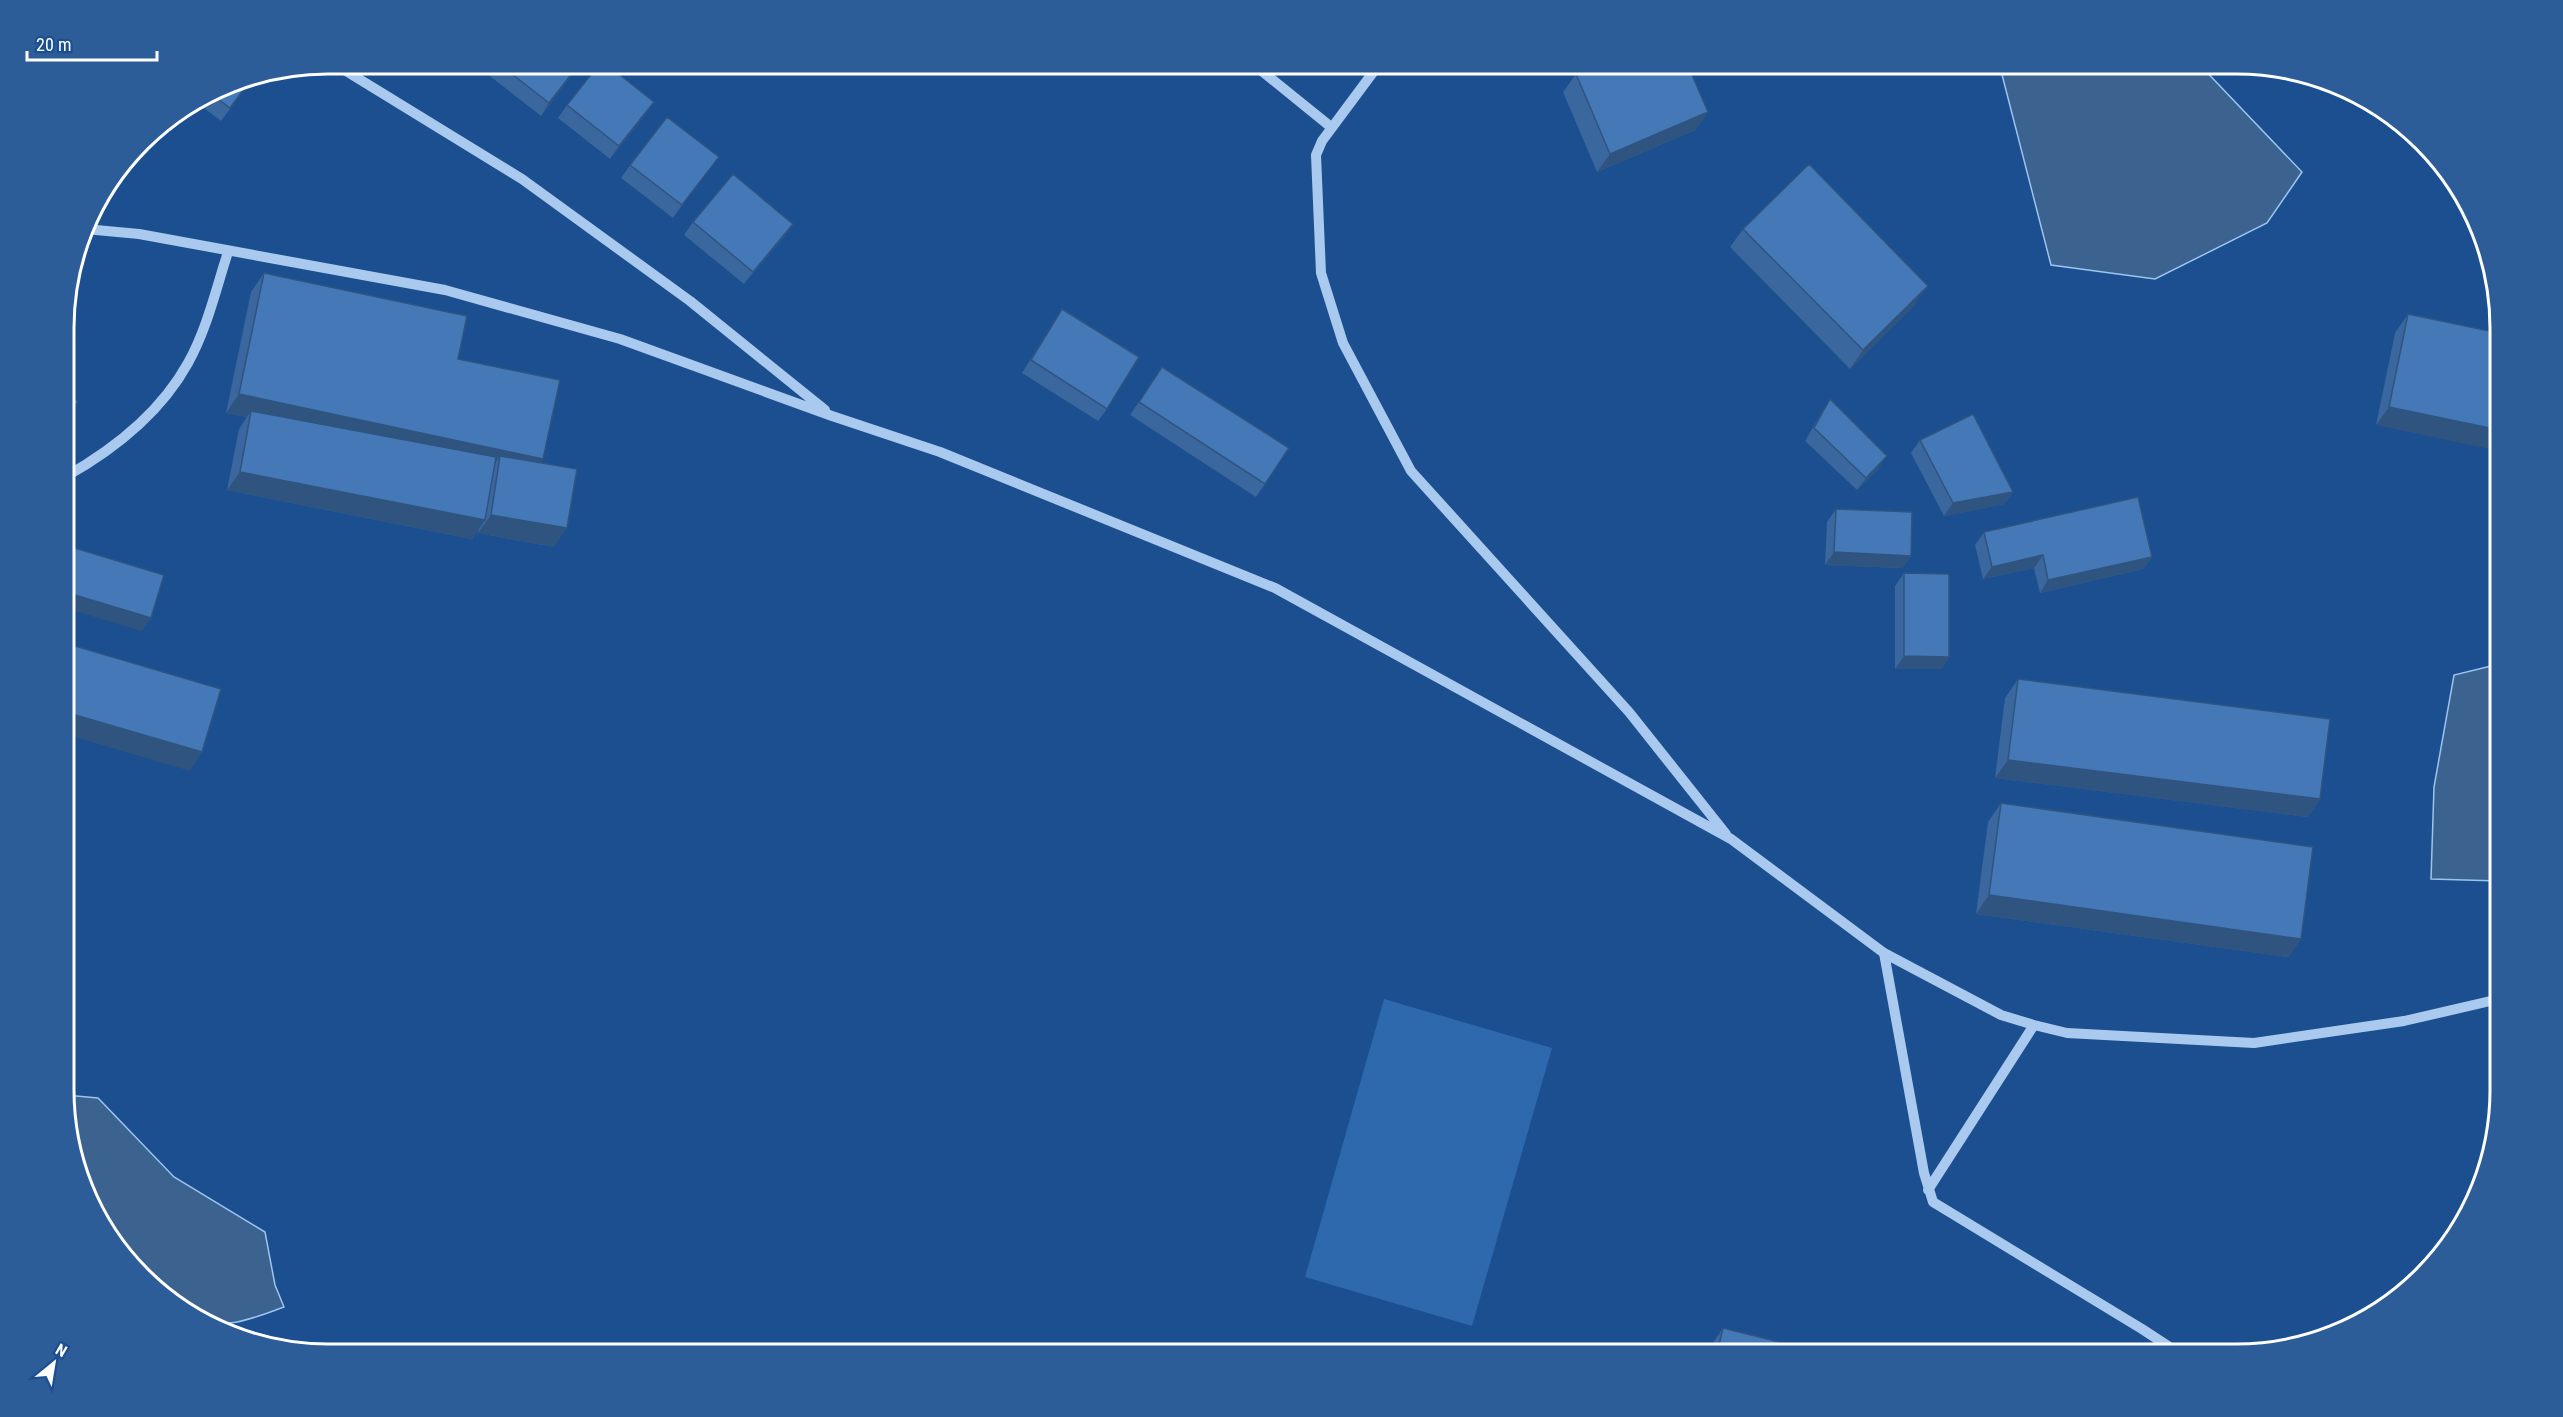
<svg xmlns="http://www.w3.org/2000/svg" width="2563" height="1417" viewBox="0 0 2563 1417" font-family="'Roboto Condensed',sans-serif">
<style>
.green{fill:#2e69ad}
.water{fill:#3c6290;stroke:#9cc4f0;stroke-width:1.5}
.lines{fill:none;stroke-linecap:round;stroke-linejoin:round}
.minor{stroke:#a9c9ee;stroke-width:10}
.wall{fill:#3a679d}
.shaded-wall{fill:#305480}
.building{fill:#4478b7;stroke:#305480;stroke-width:1.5}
.rim{fill:none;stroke:#fff;stroke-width:3}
</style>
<rect width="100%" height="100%" fill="#1b4f8f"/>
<path class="green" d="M1384,999L1552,1048L1472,1326L1305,1277Z"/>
<path class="water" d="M1999,63H2198L2302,172L2267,223L2155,279L2051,265Z
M2491,666L2499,668V881L2431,879L2434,787L2454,675Z
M65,1095L98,1098L174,1177L265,1232L275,1285L284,1307C256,1317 225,1331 196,1319L107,1236L65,1124Z"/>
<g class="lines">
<path class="minor" d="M333,63L522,179L690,301L825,410
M1252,63L1331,127
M1380,63L1322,141L1316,155L1321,273L1343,343L1411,471L1629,712L1726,834
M85,229L139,234L445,290L620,339L832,416L940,452L1275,588L1731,839L1884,953L2001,1015L2034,1025L2067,1033L2254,1043L2404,1021L2499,999
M65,477C113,450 161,412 188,363C207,329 216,289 228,252
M1884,953L1924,1173L1933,1202L2142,1329L2168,1346L2171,1353
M1928,1190L2034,1025"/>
</g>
<path class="wall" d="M487,63H581L541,116L482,70Z
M1576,74L1708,112L1695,130L1597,172L1563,92Z
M253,78L221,121L196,102L227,83Z
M654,102L645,115L610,159L558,118L567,105Z
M630,165L710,169L673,218L621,178Z
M693,222L793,224L784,237L744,284L684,235Z
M1743,229L1915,304L1850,369L1730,247Z
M264,273L458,359L541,463L554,547L478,533L479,529L472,539L227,490L239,429L247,417L226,413L251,292Z
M1062,309L1107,409L1098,421L1022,373Z
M2408,314L2499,333L2376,425L2395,333Z
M1162,367L1265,484L1256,497L1130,415Z
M1830,399L1879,468L1857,490L1805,441L1822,412Z
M1920,440L2013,492L2004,504L1944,516L1911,453Z
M1836,509L1911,556L1902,568L1825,565L1827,522Z
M1984,532L2152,557L2143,569L2040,593L2034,568L1983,579L1975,545Z
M1904,573L1949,657L1941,669H1895V586Z
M2018,679L2320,799L2308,817L1995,778L2005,698Z
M2001,803L2301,939L2288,957L1976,914L1988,822Z
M1723,1328L1827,1354H1709L1710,1347Z"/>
<path class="shaded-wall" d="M580,63H581L541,116L549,103Z
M654,102L645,115L610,159L619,146Z
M1708,112L1695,130L1597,172L1610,154Z
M719,157L710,169L673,218L682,205Z
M793,224L784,237L744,284L753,272Z
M1928,286L1915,304L1850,369L1863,350Z
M239,394L543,459L531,477L500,456L491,469L251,411L247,417L226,413Z
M78,402L69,414L65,418V415Z
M2389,407L2499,430V451L2376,425Z
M1887,456L1879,468L1857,490L1866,478Z
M240,472L485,520L472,539L227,490Z
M2013,492L2004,504L1944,516L1953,503Z
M491,515L567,528L554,547L478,533Z
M1834,552L1911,556L1902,568L1825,565Z
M2043,555L2034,568L1983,579L1992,567Z
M2152,557L2143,569L2040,593L2048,580Z
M65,592L151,618L142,631L65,608Z
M1904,656L1949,657L1941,669H1895Z
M65,712L202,752L190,771L65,734Z
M2008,760L2320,799L2308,817L1995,778Z
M1989,895L2301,939L2288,957L1976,914Z"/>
<path class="building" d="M498,63H580L549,103Z
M600,63H605L654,102L619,146L567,105Z
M1602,63H1687L1708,112L1610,154L1576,74Z
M252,78L230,108L210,93L227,83Z
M667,117L719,157L682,205L630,165Z
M1809,164L1928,286L1863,350L1743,229Z
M733,174L793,224L753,272L693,222Z
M264,273L467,316L458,359L560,380L543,459L239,394Z
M1062,309L1139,357L1107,409L1031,360Z
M2408,314L2499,333V430L2389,407Z
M1162,367L1289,448L1265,484L1139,402Z
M65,388L78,402L65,415Z
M1830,399L1887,456L1866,478L1814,428Z
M251,411L496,457L485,520L240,472Z
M1973,414L2013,492L1953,503L1920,440Z
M500,456L577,469L567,528L491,515Z
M2138,497L2152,557L2048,580L2043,555L1992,567L1984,532Z
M1836,509L1912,512L1911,556L1834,552Z
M65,545L164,575L151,618L65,592Z
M1904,573L1949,574V657L1904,656Z
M65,643L221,689L202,752L65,712Z
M2018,679L2330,719L2320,799L2008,760Z
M2001,803L2313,847L2301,939L1989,895Z
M1723,1328L1827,1354H1717Z"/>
<path d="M0 0H2563V1417H0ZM328 74H2236A254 254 0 0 1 2490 328V1090A254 254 0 0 1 2236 1344H328A254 254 0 0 1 74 1090V328A254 254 0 0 1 328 74Z" fill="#2d5d98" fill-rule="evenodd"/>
<path class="rim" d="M328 74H2236A254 254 0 0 1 2490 328V1090A254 254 0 0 1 2236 1344H328A254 254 0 0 1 74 1090V328A254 254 0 0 1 328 74Z"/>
<g transform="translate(54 1363) rotate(30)" stroke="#1b4f8f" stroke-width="4.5" paint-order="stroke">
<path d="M0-4.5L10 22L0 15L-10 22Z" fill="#ffffff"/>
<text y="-9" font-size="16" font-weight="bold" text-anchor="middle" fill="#ffffff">N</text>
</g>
<path d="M27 51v9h130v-9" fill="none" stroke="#ffffff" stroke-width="3"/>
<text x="36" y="51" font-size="18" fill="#ffffff" stroke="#1b4f8f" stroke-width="4.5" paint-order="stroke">20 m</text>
</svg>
